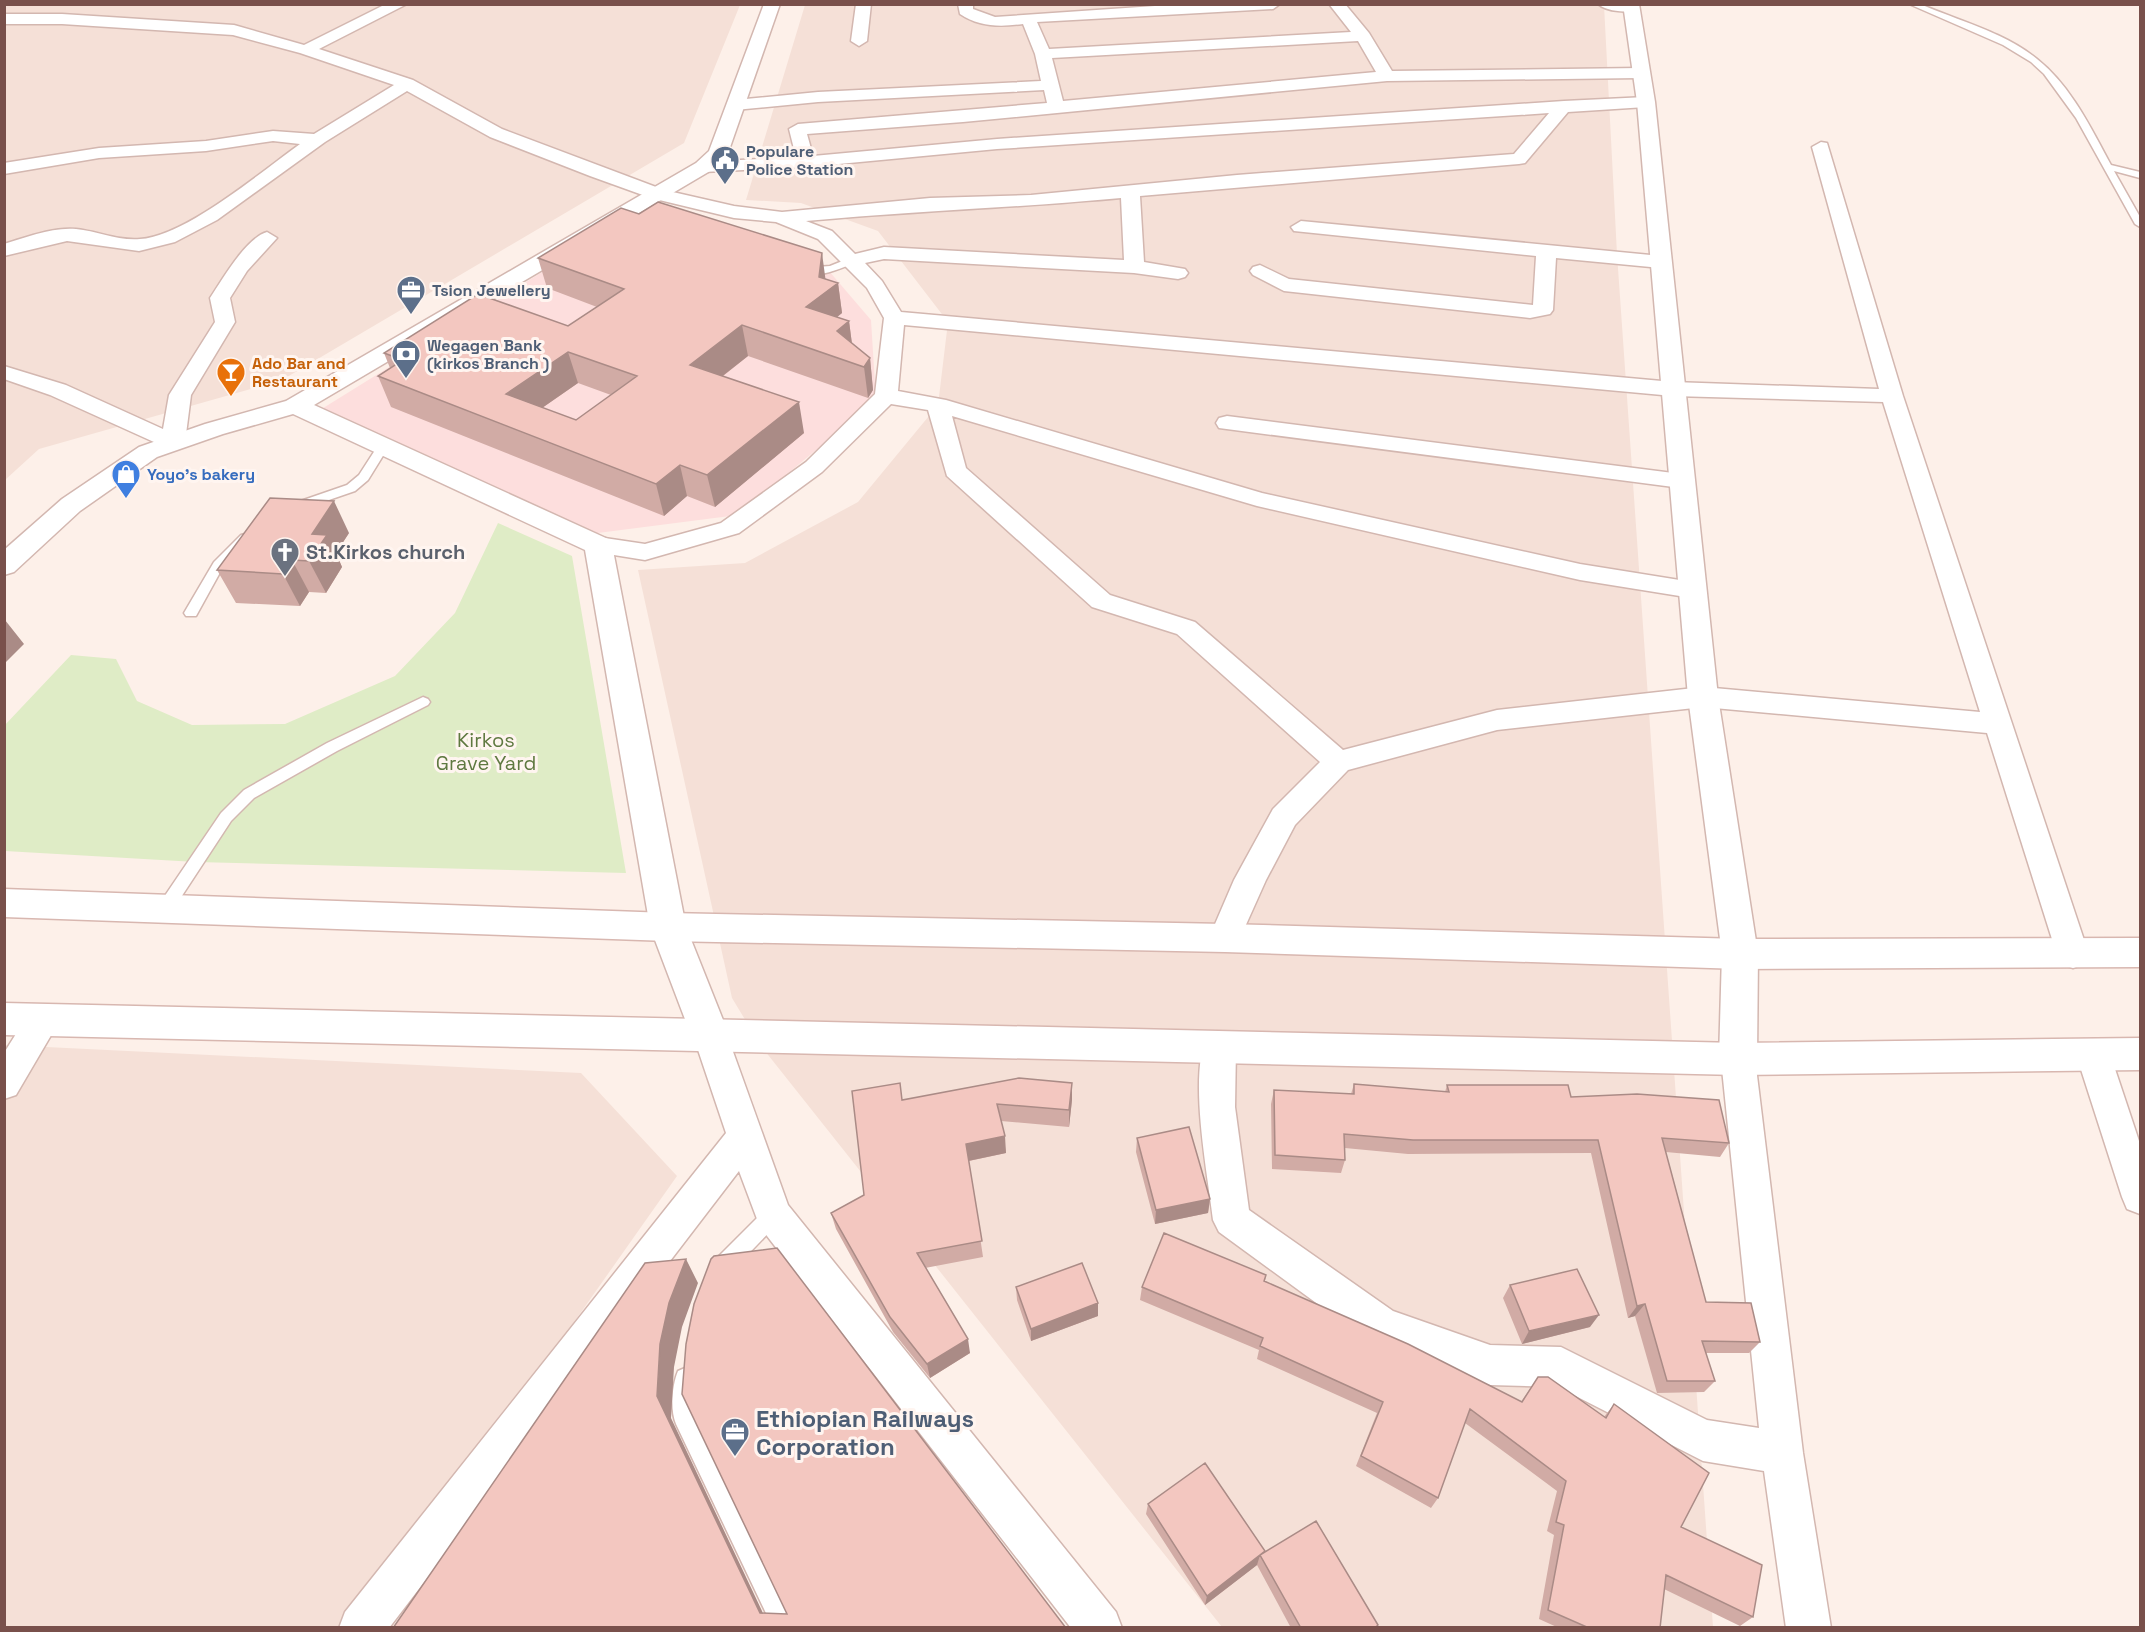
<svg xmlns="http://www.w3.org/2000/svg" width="2145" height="1632" viewBox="0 0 2145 1632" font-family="'Space Grotesk',sans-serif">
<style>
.residential{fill:#f5e0d7}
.commercial{fill:#fddedd}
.green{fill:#dfecc6}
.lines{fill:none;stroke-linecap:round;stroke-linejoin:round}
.service-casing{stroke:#d3b7b0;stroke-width:3}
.minor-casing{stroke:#d3b7b0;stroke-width:3}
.tertiary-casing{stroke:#d3b7b0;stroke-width:3}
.secondary-casing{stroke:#d8b7b0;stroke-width:3}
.service{fill:#fff;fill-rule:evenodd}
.minor{fill:#fff;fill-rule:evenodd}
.tertiary{fill:#fff;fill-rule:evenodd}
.secondary{fill:#fff;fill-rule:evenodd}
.wall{fill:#d1aba5;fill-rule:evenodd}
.shaded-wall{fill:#aa8b86}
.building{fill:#f3c7c0;stroke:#aa8b86;stroke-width:1.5;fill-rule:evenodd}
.labels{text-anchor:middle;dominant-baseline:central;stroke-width:6;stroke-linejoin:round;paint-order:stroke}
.far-service-label{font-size:16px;font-weight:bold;fill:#4e5e75;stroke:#fff5f0;text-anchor:start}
.far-food-label{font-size:16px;font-weight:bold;fill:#c56008;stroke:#fff5f0;text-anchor:start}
.far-shop-label{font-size:16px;font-weight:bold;fill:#366cbe;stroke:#fff5f0;text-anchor:start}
.worship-label{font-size:20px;font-weight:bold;fill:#5b616d;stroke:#fff5f0;text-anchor:start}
.park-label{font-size:20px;fill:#5f7940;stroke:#fff5f0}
.near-service-label{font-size:24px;font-weight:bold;fill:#4e5e75;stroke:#fff5f0;text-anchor:start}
</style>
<rect width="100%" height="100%" fill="#fdf0e9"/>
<path class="residential" d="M5,5H740L684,143L282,380L39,449L5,480Z
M805,5H1604L1617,254L1713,1627H1222L761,1046L732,998L638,570L745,563L858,502L938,405L948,322L878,231L801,203L746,200Z
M5,1045L581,1073L677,1176L359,1627L5,1628Z"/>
<path class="commercial" d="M650,205L811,250L871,320L876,400L738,515L590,534L320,410Z"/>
<path class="green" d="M498,523L572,556L626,873L196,862L5,851L4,726L71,655L116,659L137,701L192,725L285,724L395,676L455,613Z"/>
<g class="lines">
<g class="service-casing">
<path id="service" d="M1909,4H1920C1959,21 2004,32 2037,59C2071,86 2091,128 2111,165L2140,172V178L2114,171L2140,217V227L2135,224L2076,118L2044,74L2031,62L2003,45Z
M850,258L854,259V263C839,269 813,281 799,271L804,268L830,266Z
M383,443L389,446L368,480L355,491L297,511H289V505L347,485L359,475L379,444Z
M245,534L251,538L223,567L196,616H186L184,613L214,562L241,535Z
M423,697L428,699L430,702L428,705L337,751L254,798L231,821L170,914H158L156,910L158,906L221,813L244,790L327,743Z
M773,1206L780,1209L782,1215L780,1221L730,1273L723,1275L716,1273L713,1266L716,1259L766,1209Z
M685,1368L692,1371L695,1378L693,1416L796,1628H773L676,1424C670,1410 672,1385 678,1371Z"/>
</g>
<g class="minor-casing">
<path id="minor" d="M386,4H407L319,49L413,80L502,129L664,190L734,206L782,212L930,198L1031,195L1237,175L1514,154L1549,113L997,149L807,167L703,172L694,167L703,162L796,157L789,129L798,124L1047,103L1044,90L818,102L735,110L727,105L735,100L818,92L1041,81L1035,54L1023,24C1000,27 979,27 960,14L958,4H973V9L995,17L1184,4H1280L1273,9L1037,22L1049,49L1351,32L1329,4H1345L1369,33L1392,71L1640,68L1648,73L1640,78L1387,81L963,122L807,134L813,156L997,139L1564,101L1646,97L1654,102L1646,107L1568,112L1525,163L1519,164L1140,196L1144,262L1185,269L1188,273L1185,277L1178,279L1134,273L884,259L865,263L882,281L901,312L1673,382L1879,389L1812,147L1821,142L1827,143L1903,396L2089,955L2085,964L2073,968L2061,964L2057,955L1987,733L1703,707L1497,730L1348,770L1295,825L1266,880L1236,947L1225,951L1214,947L1209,938L1234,880L1273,809L1320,762L1177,634L1092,607L947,476L928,410L891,404L822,472L739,533L645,560L589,551L585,545L589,539L598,537L645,544L721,523L806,462L875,394L884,318L867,288L818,239L776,222L734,218L651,198L590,176L490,137L407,91L325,142L217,220L175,242L139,251L67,241L4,256V244C27,237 52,227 76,229C97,231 118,241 140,239C186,236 262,171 300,144L273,141L206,151L99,158L4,174V163L99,148L206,141L273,131L314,134L394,85L300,53L233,35L62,24H4V14H62L234,25L304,45ZM1358,41L1376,72L1063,101L1052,58ZM1121,198L1124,260L884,247L855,254L832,231L806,221C911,211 1016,208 1121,198ZM904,325L1673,396L1883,402L1980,712L1703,687L1497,710L1343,750L1195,622L1110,595L966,468L952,416L1257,506L1580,580L1692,598L1701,596L1705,590L1701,584L1692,582L1580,564L1262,493L946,400L898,391Z
M856,4H871L867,41L859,46L851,41Z
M1598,4H1637L1639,7C1630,15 1606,11 1598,4Z
M1301,221L1661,256L1668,258L1671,262L1668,266L1661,268L1556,258L1553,310L1550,314L1530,318L1284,291L1253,275L1250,271L1253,267L1260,265L1289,279L1533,305L1536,256L1294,231L1291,227Z
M267,232L277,238L247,271L230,298L235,322L191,395L185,442L181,447H165L50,395L4,379V366L66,385L163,429L169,395L215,322L210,298C222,280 246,238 267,232Z
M1227,416L1681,474L1689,476L1693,481L1689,486L1681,488L1219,428L1216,423L1219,418Z
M43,1006L55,1010L60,1020L16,1095L4,1099V1053L31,1010Z
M710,1020L722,1025L727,1035L788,1205L1116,1612L1122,1628H1071L760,1227L739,1171L389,1628H339L345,1612L726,1133L693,1035L698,1025Z
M1219,1032L1231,1037L1236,1047L1235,1107L1249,1210L1393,1311L1490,1345L1561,1347L1707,1420L1759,1428L1721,1059L1726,1048L1738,1044L1750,1048L1755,1059L1803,1453L1831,1628H1786L1764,1471L1703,1461L1558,1387L1490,1385L1367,1340L1219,1232L1213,1220C1208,1176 1188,1075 1207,1037Z
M2093,1039L2105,1043L2110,1054L2140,1144V1214L2127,1209L2122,1197L2076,1054L2081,1043Z"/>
</g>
<g class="tertiary-casing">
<path id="tertiary" d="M764,4H780L728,153L710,171L314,405L608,539L612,545L686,927L729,1035L723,1046L710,1051L697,1046L691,1035L650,927L585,550L293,414L223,434L157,457L80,511L14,572L4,575V550L62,499L139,447L205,424L286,401L696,163L709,151Z
M1623,4H1639L1655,102L1718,697L1758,954L1757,1059L1751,1071L1738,1075L1725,1071L1719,1059L1722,954L1688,697L1637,102Z"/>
</g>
<g class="secondary-casing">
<path id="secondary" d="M4,889L668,913L1225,924L1740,939L2140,938V967L1740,969L1225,952L668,941L4,917Z
M4,1003L1738,1043L2140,1038V1070L1738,1075L4,1035Z"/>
</g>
<use href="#service" class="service"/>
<use href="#minor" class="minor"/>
<use href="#tertiary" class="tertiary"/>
<use href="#secondary" class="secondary"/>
</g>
<path class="wall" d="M538,258L825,279L838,283L842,313L837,317L849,321L852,344L870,358L873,390L868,398L748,356L723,376L804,433L715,507L687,496L664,516L391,407L378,376L390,368L384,353L568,326L597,307L547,288ZM578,383L611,395L576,420L542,408Z
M349,533L336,553L342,567L326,593L309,592L300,606L236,603L217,570Z
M1354,1084L1445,1092L1447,1085L1571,1097L1729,1143L1720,1157L1666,1152L1706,1302L1760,1342L1749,1353H1706L1715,1381L1704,1392L1657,1393L1635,1316L1628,1318L1591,1153L1408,1154L1345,1148V1160L1341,1173L1272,1169L1271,1104L1274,1090L1351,1094Z
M903,1100H1072L1069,1127L1001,1121L1006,1153L969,1161L983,1257L925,1268L970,1353L930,1378L893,1332L836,1229L831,1213L864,1195Z
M1137,1138L1210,1199L1208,1213L1155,1224L1136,1152Z
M1266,1275L1265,1281L1521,1402L1538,1377L1604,1417L1614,1404L1681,1527L1753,1617L1740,1626L1664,1589L1660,1628H1559L1539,1619L1554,1535L1547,1531L1557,1491L1465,1423L1438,1498L1431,1508L1356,1466L1377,1413L1257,1359L1259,1350L1140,1300L1142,1287Z
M1510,1285L1590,1327L1522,1344L1503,1298Z
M1016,1287L1098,1303V1316L1031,1341L1017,1300Z
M1148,1504L1265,1551L1377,1628H1291L1257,1565L1205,1605L1146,1514Z"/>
<path class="shaded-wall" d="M822,253L826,283H838L842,313L811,338L806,307L819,277Z
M849,321L853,352L837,331Z
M742,325L748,356L697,396L690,365Z
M568,352L578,383L516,426L506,394Z
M870,358L873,390L868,398L864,367Z
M799,402L804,433L715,507L707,475Z
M680,465L687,496L664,516L656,484Z
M334,501L349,533L336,553L342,567L326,593L309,561L312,534Z
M292,560L309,592L300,606L283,574Z
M5,620L24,644L4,664V621Z
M1072,1083V1100L1069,1127V1110Z
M1005,1136L1006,1153L968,1161L966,1144Z
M1210,1199L1208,1213L1155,1224L1156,1210Z
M686,1259L698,1283L682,1327L674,1367L671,1418L770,1628L760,1613L657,1396L660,1344L669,1303Z
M1098,1303V1316L1031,1341V1329Z
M1645,1304L1635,1316L1628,1318L1637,1306Z
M1599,1315L1590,1327L1522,1344L1529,1331Z
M968,1339L970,1353L930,1378L927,1364Z
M1260,1555L1257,1565L1205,1605L1207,1596Z"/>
<path class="building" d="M658,202L822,253L819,277L838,283L806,307L849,321L837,331L870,358L864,367L742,325L690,365L799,402L707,475L680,465L656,484L378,376L403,360L384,353L478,294L568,326L624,289L538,258L621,208L639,214ZM568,352L637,376L576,420L506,394Z
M270,498L334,501L312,534L327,535L309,561L292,560L283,574L217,570Z
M1019,1078L1072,1083L1069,1110L997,1104L1005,1136L966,1144L982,1241L917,1253L968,1339L927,1364L890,1317L831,1213L864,1195L852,1091L900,1083L902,1100Z
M1354,1084L1449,1092L1447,1085H1568L1571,1097L1637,1094L1719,1100L1729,1143L1662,1138L1706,1302L1751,1303L1760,1342L1702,1341L1715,1381H1667L1645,1304L1637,1306L1598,1140H1413L1344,1134L1345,1160L1275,1155L1274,1090L1354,1094Z
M1189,1127L1210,1199L1156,1210L1137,1138Z
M1164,1233L1266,1275L1264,1281L1408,1344L1522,1402L1538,1377H1548L1606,1418L1614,1404L1709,1473L1681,1527L1762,1565L1753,1617L1666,1575L1660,1628H1589L1548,1610L1564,1525L1556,1522L1566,1481L1470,1409L1438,1498L1361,1456L1383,1402L1260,1346L1263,1338L1142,1287Z
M777,1248L1066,1628H393L645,1263L686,1259L669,1303L660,1344L657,1396L760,1613L787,1614L682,1394L686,1344L694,1304L711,1259L714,1256Z
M1082,1263L1098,1303L1031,1329L1016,1287Z
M1577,1269L1599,1315L1529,1331L1510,1285Z
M1205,1463L1265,1551L1207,1596L1148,1504Z
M1316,1521L1378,1625L1375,1628H1301L1260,1555Z"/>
<defs>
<g id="civic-pin" transform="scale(1.5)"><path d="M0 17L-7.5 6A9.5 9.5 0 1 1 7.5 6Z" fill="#5c6f8a" stroke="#fff5f0"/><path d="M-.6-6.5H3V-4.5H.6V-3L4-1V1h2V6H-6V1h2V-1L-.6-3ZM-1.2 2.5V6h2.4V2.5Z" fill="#fff"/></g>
<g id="office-pin" transform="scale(1.5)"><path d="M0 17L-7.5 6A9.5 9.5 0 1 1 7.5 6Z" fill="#5c6f8a" stroke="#fff5f0"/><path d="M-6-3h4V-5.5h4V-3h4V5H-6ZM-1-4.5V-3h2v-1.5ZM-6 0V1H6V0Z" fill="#fff"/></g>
<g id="bank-pin" transform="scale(1.5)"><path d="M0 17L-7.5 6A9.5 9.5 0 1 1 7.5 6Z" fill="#5c6f8a" stroke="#fff5f0"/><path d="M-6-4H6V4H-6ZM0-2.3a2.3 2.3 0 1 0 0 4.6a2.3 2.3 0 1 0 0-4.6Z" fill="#fff"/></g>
<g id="bar-pin" transform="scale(1.5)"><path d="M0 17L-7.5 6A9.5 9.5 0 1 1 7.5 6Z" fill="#e8710a" stroke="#fff5f0"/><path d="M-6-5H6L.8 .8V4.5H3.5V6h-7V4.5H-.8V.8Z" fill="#fff"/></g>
<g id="shop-pin" transform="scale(1.5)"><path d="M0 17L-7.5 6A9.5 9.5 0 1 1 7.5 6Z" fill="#3f7fe0" stroke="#fff5f0"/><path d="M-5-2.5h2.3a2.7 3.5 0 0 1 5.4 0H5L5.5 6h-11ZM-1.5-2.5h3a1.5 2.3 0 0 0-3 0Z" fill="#fff"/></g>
<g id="church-pin" transform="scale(1.5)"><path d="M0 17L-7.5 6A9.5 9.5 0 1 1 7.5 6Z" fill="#6b7280" stroke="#fff5f0"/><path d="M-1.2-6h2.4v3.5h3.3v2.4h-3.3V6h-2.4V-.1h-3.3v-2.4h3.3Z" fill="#fff"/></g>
</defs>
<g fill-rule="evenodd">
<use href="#civic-pin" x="725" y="160"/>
<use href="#office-pin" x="411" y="290"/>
<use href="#bank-pin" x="406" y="354"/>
<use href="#bar-pin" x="231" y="372"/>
<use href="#shop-pin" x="126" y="474"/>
<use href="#church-pin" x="285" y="552"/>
<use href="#office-pin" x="735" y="1432"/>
</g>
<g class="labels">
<g class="far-service-label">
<text x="746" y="151">Populare<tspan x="746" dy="18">Police Station</tspan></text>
<text x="432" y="290">Tsion Jewellery</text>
<text x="427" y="345">Wegagen Bank<tspan x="427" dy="18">(kirkos Branch )</tspan></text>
</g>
<g class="far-food-label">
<text x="252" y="363">Ado Bar and<tspan x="252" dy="18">Restaurant</tspan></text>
</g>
<g class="far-shop-label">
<text x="147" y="474">Yoyo's bakery</text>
</g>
<g class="worship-label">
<text x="306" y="552">St.Kirkos church</text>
</g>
<g class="park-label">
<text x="486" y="740">Kirkos<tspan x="486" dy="23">Grave Yard</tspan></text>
</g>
<g class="near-service-label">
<text x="756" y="1418">Ethiopian Railways<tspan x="756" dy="28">Corporation</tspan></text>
</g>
</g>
<rect width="2145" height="1632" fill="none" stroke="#79504b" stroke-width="12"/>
</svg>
